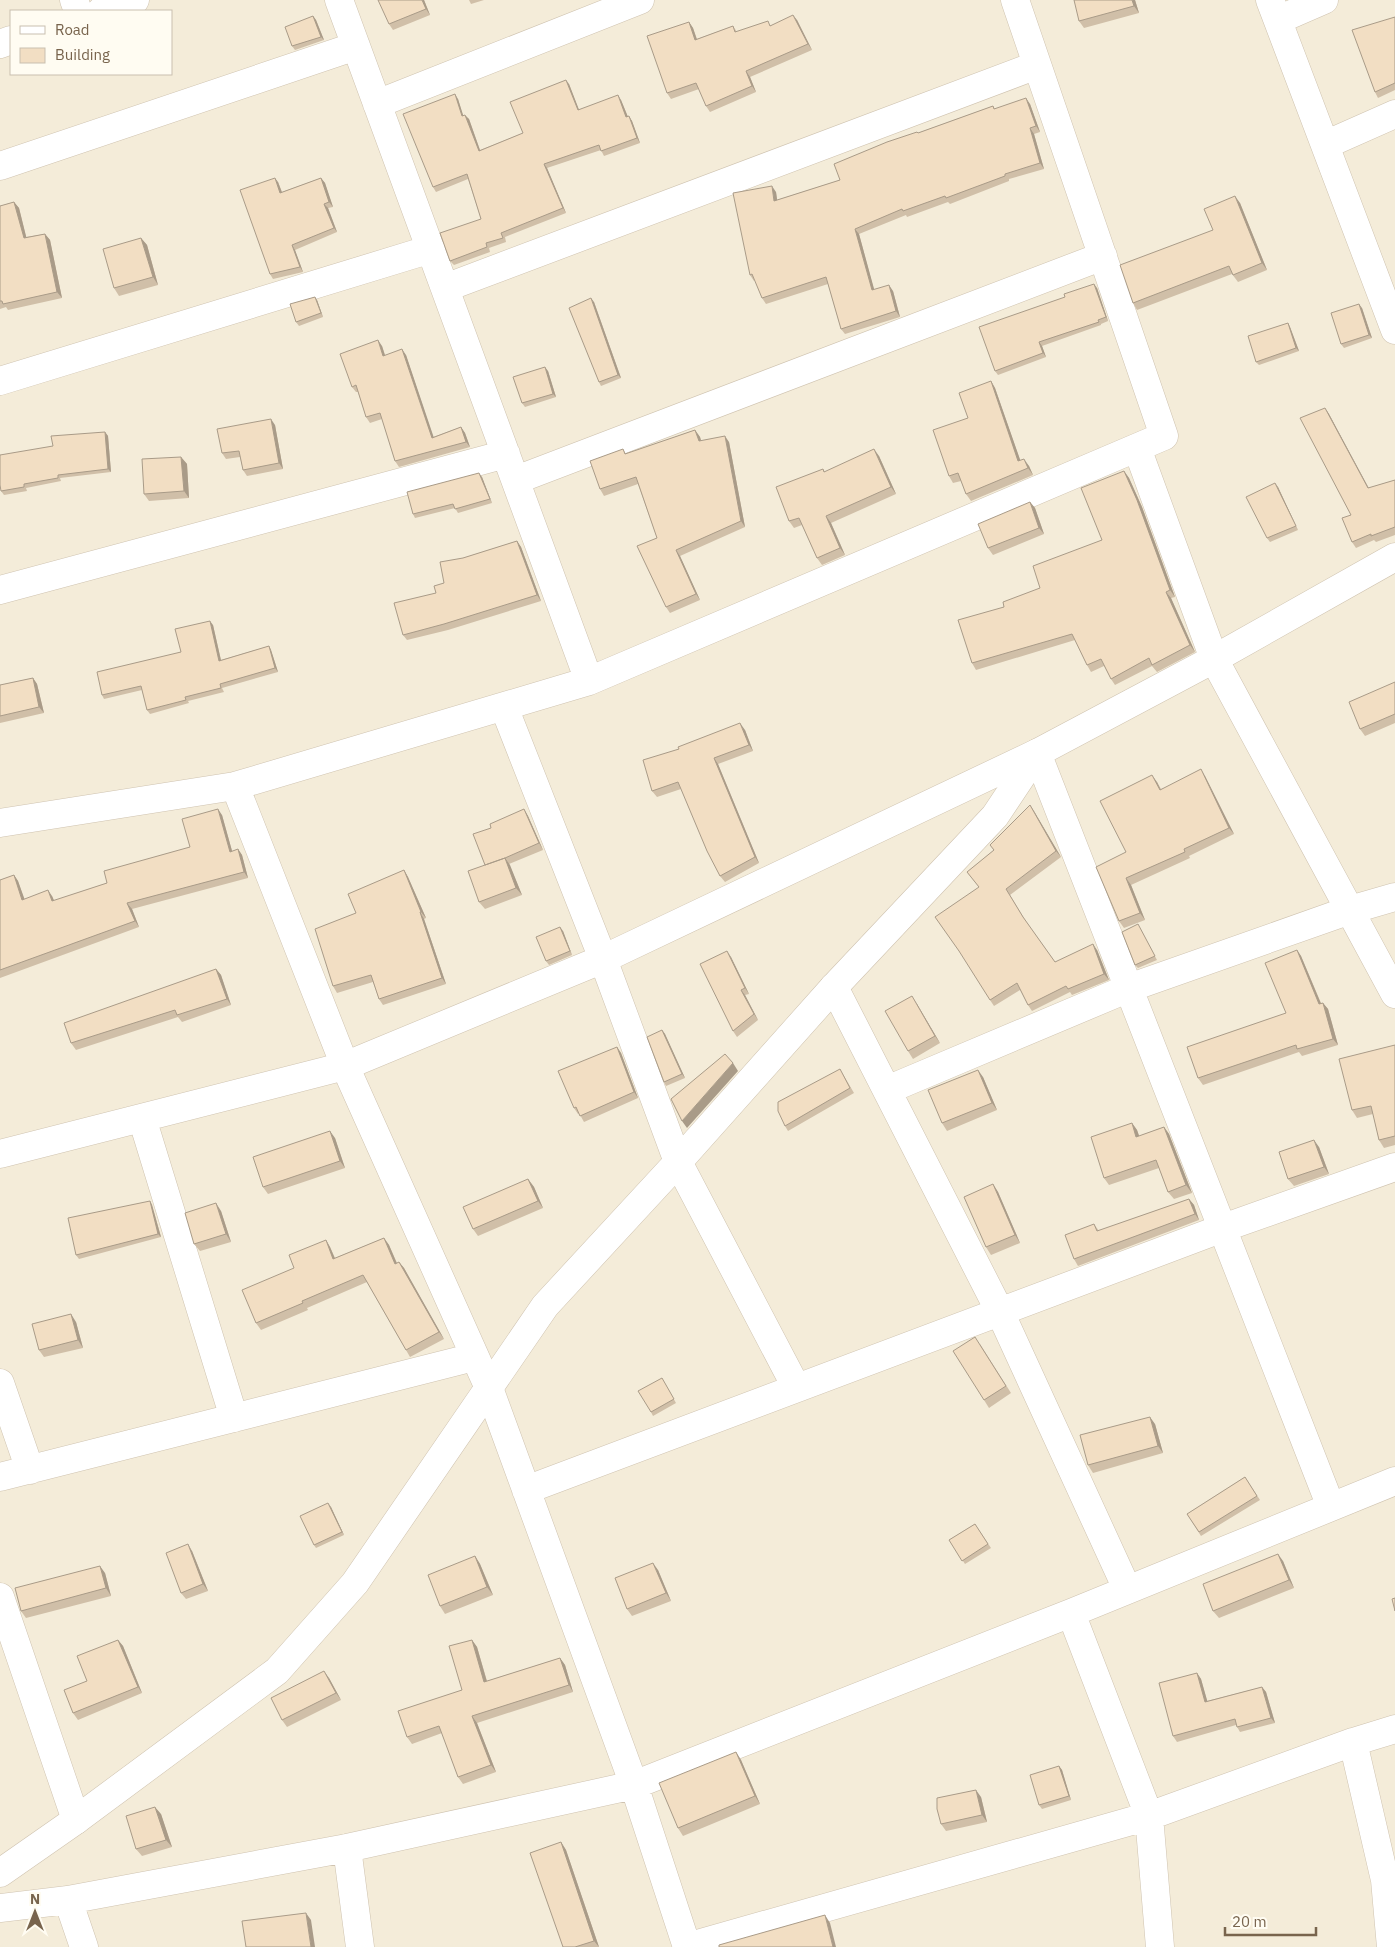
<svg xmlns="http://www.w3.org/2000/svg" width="1395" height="1947" viewBox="0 0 1395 1947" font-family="'IBM Plex Sans',sans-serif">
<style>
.residential{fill:#f4ecd9;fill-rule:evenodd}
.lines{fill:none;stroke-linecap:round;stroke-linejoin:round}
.minor-casing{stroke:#cfc3b0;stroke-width:29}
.tertiary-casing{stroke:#cfc3b0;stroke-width:29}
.minor{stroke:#fff;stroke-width:28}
.tertiary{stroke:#fff;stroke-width:28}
.wall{fill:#d0bfa8}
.shaded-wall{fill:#a99b88}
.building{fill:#f2dec3;stroke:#a99b88}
</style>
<rect width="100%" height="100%" fill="#fcf9eb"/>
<path class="residential" d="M0,0H1395V1947H0ZM11,11H171V74H11Z"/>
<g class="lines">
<g class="minor-casing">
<path id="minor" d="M74,0L78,11
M339,0L589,681
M1270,0L1395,330
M101,11L135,0
M1278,20L1324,0
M0,44L11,40
M377,104L640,0
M1325,145L1395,114
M0,166L356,46
M445,288L1037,65
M0,381L431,249
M1137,448L1214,659L1395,994
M516,480L1103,256
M0,590L506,454
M504,707L603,959L678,1162L796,1387
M235,786L589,681L1164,436L1015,0
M0,823L235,786L345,1066L489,1388L634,1785L687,1947
M834,987L1000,1312L1127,1589
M887,1090L1129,988L1350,910L1395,897
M142,1118L234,1418
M0,1154L345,1066L603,959L1037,753L1331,1507
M0,1383L30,1470
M0,1477L474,1357
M526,1490L1223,1228L1395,1167
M0,1597L76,1820
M1071,1613L1149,1816L1160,1947
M1353,1742L1385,1880L1391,1947
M347,1848L360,1947
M68,1900L84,1947
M0,1908L68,1900L347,1848L634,1785L1071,1613L1395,1481
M687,1947L1149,1816L1353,1742L1395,1729"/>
</g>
<g class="tertiary-casing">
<path id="tertiary" d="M0,1873L76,1820L277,1671L355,1583L545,1306L678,1162L834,987L995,816L1037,753L1214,659L1395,557"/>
</g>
<use href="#minor" class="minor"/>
<use href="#tertiary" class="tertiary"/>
</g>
<path class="wall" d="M424,0L430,15L393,30L389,24Z
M469,0H484L471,4Z
M1135,0L1139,13L1084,28L1079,21Z
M313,16L316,20L324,40L295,50L292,46Z
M1395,17V90L1378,98L1375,92Z
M797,20L812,50L750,77L756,92L710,112L706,106L699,89L671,99L667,93L689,22L693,28L697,39L733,26L737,32Z
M569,84L579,110L621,100L628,117L632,121L640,143L604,156L601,150L547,168L566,213L505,237L506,242L489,248L490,252L454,265L450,261L481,219L468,179L436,192L433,187L458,99L463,116L469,119L480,150L523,133Z
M1030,104L1040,132L1034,134L1044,169L1009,179V181L950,204L948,202L907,217L906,215L859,234L874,290L893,291L900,317L845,334L841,329L828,284L766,304L762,298L755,280L754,281L750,275L776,192L777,200L840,180L917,132L918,133L993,106L995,109Z
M321,178L325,183L333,207L328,208L337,232L295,250L303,272L273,279L270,274L278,182L282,192Z
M14,202L19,208L26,237L45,234L50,240L62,298L8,310L6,307L0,309V206Z
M1240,203L1267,270L1238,282L1232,274L1137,310L1133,303L1213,230Z
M141,238L147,245L158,285L119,296L114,288Z
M1097,288L1108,321L1101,324V325L1042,346L1046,357L998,375L995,371Z
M317,300L323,317L299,326L296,322Z
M594,302L621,378L601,386L599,382Z
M1362,308L1372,338L1344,348L1341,344Z
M1288,323L1290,327L1299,351L1259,365L1256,362Z
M382,346L385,355H406L433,437L461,427L465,433L470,447L399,467L395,461L382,419L370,423L366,417L358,392H356L352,387Z
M548,371L556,397L525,407L522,403Z
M991,381L995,388L1020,460L1029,466L1033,475L971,501L966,494L961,481L953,483L949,476L968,418Z
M1325,408L1329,414L1368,488L1395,480V535L1376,542L1374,540L1356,548L1352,542L1351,515Z
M275,425L283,469L247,476L243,470L240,457L226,459L222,453Z
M695,430L700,437L701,441L729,442L745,527L680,556L700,600L670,613L666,607L657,538L638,484L604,496L600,489L623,449L626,454Z
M105,432L108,436L111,472L60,478L61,481L26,488L27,491L4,495L1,491L53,446Z
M879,456L896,494L831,523L845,555L822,565L817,558L802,525L794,528L789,521L823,469L825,472Z
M181,457L187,464L189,498L149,501L144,494Z
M1124,471L1129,478L1142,507L1175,597L1171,598L1195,652L1157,672L1152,666L1115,685L1111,679L1104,666L1091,672L1087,665L1075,640L976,670L972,663L1040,588L1102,540Z
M482,477L492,503L458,513L455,508L415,518L413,514Z
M1278,487L1298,530L1270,542L1267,538Z
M1030,502L1035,508L1044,534L993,555L988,548Z
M517,541L521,547L541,601L448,630L407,640L403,635L444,583L463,558Z
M213,625L221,660L269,646L271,650L278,672L222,688L224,692L188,701L189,703L150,714L147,710L142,690L104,699L102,695L181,652Z
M33,678L37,684L44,713L0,723V685Z
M1395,682V723L1365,736L1360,729Z
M745,730L753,751L718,764L759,863L725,882L720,876L681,789L657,797L652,791Z
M1205,776L1234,834L1189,856L1190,858L1131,885L1145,920L1124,928L1119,921L1126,852L1157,782L1161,789Z
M1030,805L1061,857L1010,895L1027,923L1055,962L1097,950L1109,980L1072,995L1070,992L1032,1011L1028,1005L1020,990L994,1006L990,1000L979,887L967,872L994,850L990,845Z
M524,809L528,816L543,850L509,864L522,895L485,909L479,902L491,828Z
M222,815L232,851L238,849L242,855L248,878L132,909L139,927L0,978V880L14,875L18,881L24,899L52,896L54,901L107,883L190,847Z
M404,870L408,877L426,918L424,919L446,984L383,1005L379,999L373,982L337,993L333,986L356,913Z
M1140,928L1157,960L1138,968L1135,965Z
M563,931L572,955L549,965L546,961Z
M1297,950L1301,956L1321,1003H1323L1328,1009L1338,1045L1302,1056L1299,1052L1203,1085L1198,1078L1286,1013Z
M731,957L749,994L745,995L758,1020L737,1037L733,1031Z
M216,969L221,975L231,1005L182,1022L178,1017L76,1050L71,1043Z
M917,1004L940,1043L913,1059L908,1051Z
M662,1030L665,1034L685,1078L666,1086L664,1082Z
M1395,1045V1145L1384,1148L1379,1140L1373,1114L1357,1118L1352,1110Z
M617,1047L621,1053L638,1098L584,1122L579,1113L578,1114L574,1108Z
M840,1069L854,1093L788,1131L785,1126Z
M983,1077L997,1110L947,1131L942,1123Z
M1132,1123L1137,1130L1139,1136L1164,1127L1169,1134L1192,1193L1174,1199L1168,1192L1159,1168L1109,1185L1104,1178Z
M335,1138L345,1168L268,1194L263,1187Z
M1319,1147L1329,1174L1294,1186L1288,1179Z
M528,1179L534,1187L543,1208L478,1236L473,1229Z
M993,1184L998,1192L1020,1243L991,1255L986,1247Z
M1189,1199L1194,1205L1199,1220L1078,1266L1074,1259L1094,1224L1099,1231Z
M150,1201L152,1205L161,1237L79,1259L76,1255Z
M221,1211L231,1242L200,1251L194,1244Z
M384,1238L389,1245L397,1263L399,1262L404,1268L444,1339L410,1357L406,1350L367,1282L307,1308L308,1310L261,1330L256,1323L294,1268L326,1240L330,1247L335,1258Z
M76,1322L83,1348L44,1357L39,1350Z
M980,1344L1011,1393L989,1408L984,1400Z
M662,1378L676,1403L653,1416L651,1412Z
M1155,1424L1163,1453L1093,1473L1088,1465Z
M1245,1477L1260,1500L1201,1536L1187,1514Z
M331,1507L344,1535L316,1548L314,1545Z
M975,1524L991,1548L965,1564L949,1540Z
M192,1551L208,1591L186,1599L181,1593Z
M475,1556L480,1564L493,1595L445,1614L440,1606Z
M1283,1561L1294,1588L1219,1618L1213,1611Z
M658,1570L671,1601L632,1616L627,1609Z
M105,1573L111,1596L26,1618L21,1611Z
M118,1640L123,1646L142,1693L78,1720L73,1713L87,1681Z
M472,1640L477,1647L487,1681L560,1658L565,1665L573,1692L477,1723L496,1772L463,1784L458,1777L442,1733L412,1744L407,1737L462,1690Z
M1197,1673L1201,1679L1207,1701L1262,1687L1266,1692L1275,1723L1240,1732L1236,1725L1177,1742L1173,1736Z
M329,1678L341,1700L287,1727L282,1720Z
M736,1752L741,1760L760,1804L683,1836L678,1828Z
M1059,1766L1062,1770L1071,1800L1042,1809L1039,1805Z
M981,1797L987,1822L946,1831L941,1824Z
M161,1814L172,1847L142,1856L136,1849Z
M561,1842L566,1850L599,1947H563Z"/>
<path class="shaded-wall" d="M422,0H424L430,15L426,9Z
M1132,0H1135L1139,13L1134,6Z
M793,15L797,20L812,50L808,44Z
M313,16L316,20L324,40L321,37Z
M689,22L693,28L699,46L695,40Z
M746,71L750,77L756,92L752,86Z
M566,80L569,84L581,115L578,110Z
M455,94L458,99L465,121L462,116Z
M618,95L621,100L630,122L626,117Z
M1026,98L1030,104L1040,132L1036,126Z
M465,115L469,119L482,156L479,151Z
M629,116L632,121L640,143L637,138Z
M1030,128L1034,134L1044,169L1040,163Z
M544,164L547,168L566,213L563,208Z
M275,178L278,182L284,198L280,193Z
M321,178L325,183L333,207L329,202Z
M772,186L776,192L778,206L774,201Z
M1235,196L1240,203L1267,270L1262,263Z
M14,202L19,208L28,244L24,238Z
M324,204L328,208L337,232L334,228Z
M855,229L859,234L876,296L872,290Z
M45,234L50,240L62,298L57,292Z
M141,238L147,245L158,285L153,277Z
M292,245L295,250L303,272L300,267Z
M1094,284L1097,288L1108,321L1106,317Z
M889,285L893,291L900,317L896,311Z
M315,297L317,300L323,317L321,313Z
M591,298L594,302L621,378L618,375Z
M1359,304L1362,308L1372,338L1369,335Z
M1288,323L1290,327L1299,351L1296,348Z
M378,340L382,346L387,362L383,356Z
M1039,342L1042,346L1046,357L1043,353Z
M402,349L406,355L436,444L432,438Z
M545,367L548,371L556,397L553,394Z
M991,381L995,388L1023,468L1018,461Z
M1325,408L1329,414L1372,494L1368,488Z
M271,419L275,425L283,469L279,463Z
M461,427L465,433L470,447L466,442Z
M695,430L700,437L703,447L699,441Z
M105,432L108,436L111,472L108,469Z
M725,436L729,442L745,527L741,521Z
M874,449L879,456L896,494L891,487Z
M181,457L187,464L189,498L184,491Z
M1024,459L1029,466L1033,475L1028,468Z
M1124,471L1129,478L1142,507L1175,597L1170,590Z
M479,473L482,477L492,503L490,499Z
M1275,483L1278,487L1298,530L1296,526Z
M1030,502L1035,508L1044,534L1039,528Z
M826,516L831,523L845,555L840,548Z
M517,541L521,547L541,601L537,595Z
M676,550L680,556L700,600L696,594Z
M1166,592L1171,598L1195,652L1190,645Z
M210,621L213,625L222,665L219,661Z
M269,646L271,650L278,672L275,668Z
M33,678L37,684L44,713L39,707Z
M740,723L745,730L753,751L749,745Z
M714,758L718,764L759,863L755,857Z
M1201,769L1205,776L1234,834L1229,828Z
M1152,775L1157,782L1164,797L1160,790Z
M1030,805L1034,811L1061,857L1056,851Z
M218,809L222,815L234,858L230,852Z
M524,809L528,816L543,850L539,843Z
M238,849L242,855L248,878L244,872Z
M505,858L510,865L522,895L516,888Z
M404,870L408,877L426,918L421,912Z
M14,875L18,881L27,906L22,900Z
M1126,878L1131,885L1145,920L1140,913Z
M48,890L52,896L57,907L52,901Z
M127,903L132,909L139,927L135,921Z
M420,912L424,919L446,984L442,978Z
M560,927L563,931L572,955L570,951Z
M1093,944L1097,950L1109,980L1104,974Z
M1297,950L1301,956L1324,1011L1319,1004Z
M727,951L731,957L749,994L745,988Z
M216,969L221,975L231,1005L227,999Z
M741,990L745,995L758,1020L754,1014Z
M912,996L917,1004L940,1043L935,1036Z
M1323,1003L1328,1009L1338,1045L1333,1039Z
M662,1030L665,1034L685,1078L682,1074Z
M617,1047L621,1053L638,1098L634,1092Z
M733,1063L738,1071L687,1128L682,1121Z
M978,1070L983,1077L997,1110L992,1103Z
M1132,1123L1137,1130L1142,1144L1136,1137Z
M1164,1127L1169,1134L1192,1193L1186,1185Z
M330,1131L335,1138L345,1168L340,1161Z
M1314,1140L1319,1147L1329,1174L1324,1167Z
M528,1179L534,1187L543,1208L538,1201Z
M993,1184L998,1192L1020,1243L1015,1235Z
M1189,1199L1194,1205L1199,1220L1195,1214Z
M150,1201L152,1205L161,1237L158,1234Z
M216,1203L221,1211L231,1242L226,1234Z
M384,1238L389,1245L400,1271L395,1264Z
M326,1240L330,1247L338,1266L333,1259Z
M399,1262L404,1268L444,1339L439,1332Z
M71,1314L76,1322L83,1348L78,1340Z
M1150,1417L1155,1424L1163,1453L1158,1446Z
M328,1503L331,1507L344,1535L342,1532Z
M188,1544L192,1551L208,1591L203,1584Z
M1278,1554L1283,1561L1294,1588L1289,1580Z
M475,1556L480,1564L493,1595L487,1587Z
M653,1563L658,1570L671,1601L666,1593Z
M100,1566L105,1573L111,1596L106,1588Z
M118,1640L123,1646L142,1693L138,1687Z
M472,1640L477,1647L489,1689L484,1682Z
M560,1658L565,1665L573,1692L569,1685Z
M324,1671L329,1678L341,1700L336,1693Z
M1197,1673L1201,1679L1209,1707L1205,1702Z
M1262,1687L1266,1692L1275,1723L1271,1718Z
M472,1716L477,1723L496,1772L491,1765Z
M736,1752L741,1760L760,1804L755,1796Z
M1059,1766L1062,1770L1071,1800L1069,1796Z
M976,1790L981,1797L987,1822L982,1815Z
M155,1807L161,1814L172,1847L166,1840Z
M561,1842L566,1850L599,1947L594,1941Z
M306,1913L311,1920L315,1947H311Z
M825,1915L830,1923L836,1947H833Z"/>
<path class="building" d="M378,0H422L426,9L389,24Z
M1074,0H1132L1134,6L1079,21Z
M793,15L808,44L746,71L752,86L706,106L696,83L667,93L647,36L689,22L695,40L733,26L735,32L768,21L770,26Z
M313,16L321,37L292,46L285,27Z
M1395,17V83L1375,92L1352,30Z
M566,80L578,110L618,95L626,117L629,116L637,138L601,151L599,145L544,164L563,208L501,233L503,238L486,243L487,247L450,261L440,233L481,219L467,174L433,187L403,114L455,94L462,116L465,115L479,151L523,133L510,102Z
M1026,98L1036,126L1030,128L1040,163L1005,174V176L946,198L945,196L903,211L902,209L855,229L872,290L889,285L896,311L841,329L826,277L762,298L752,274L750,275L733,193L772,186L774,201L840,180L834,164L887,142L917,132L918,133L993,106L994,109Z
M275,178L280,193L321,178L329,202L324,204L334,228L292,245L300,267L270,274L240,190Z
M1235,196L1262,263L1233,275L1229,266L1133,303L1120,265L1213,230L1204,209Z
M14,202L24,238L45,234L57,292L3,304L2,301H0V206Z
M141,238L153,277L114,288L103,249Z
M1094,284L1106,317L1098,320L1099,322L1039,342L1043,353L995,371L979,327L1065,297L1064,294Z
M315,297L321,313L296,322L290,304Z
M591,298L618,375L599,382L569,308Z
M1359,304L1369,335L1341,344L1331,313Z
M1288,323L1296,348L1256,362L1248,336Z
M378,340L383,356L402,349L432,438L461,427L466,442L395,461L380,413L366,417L356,385L352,387L340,354Z
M545,367L553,394L522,403L513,377Z
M991,381L1018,461L1024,459L1028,468L966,494L958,473L949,476L933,430L968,418L959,393Z
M1325,408L1368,488L1395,480V527L1371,536V534L1352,542L1342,518L1351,515L1300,418Z
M271,419L279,463L243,470L239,451L222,453L217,429Z
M695,430L699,441L725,436L741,521L676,550L696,594L666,607L637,546L657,538L636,477L600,489L590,461L623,449L625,454Z
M105,432L108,469L58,475V478L24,484V487L1,491L0,485V455L53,446L51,436Z
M874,449L891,487L826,516L840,548L817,558L799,518L789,521L776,487L823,469L824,472Z
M181,457L184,491L144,494L142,459Z
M1124,471L1137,500L1170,590L1166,592L1190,645L1152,665L1149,658L1111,679L1101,659L1087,665L1072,634L972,663L958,620L1004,607L1003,602L1040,588L1033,566L1102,540L1081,488Z
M479,473L490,499L455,509L453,504L413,514L407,492Z
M1275,483L1296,526L1267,538L1246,497Z
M1030,502L1039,528L988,548L978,524Z
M517,541L537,595L444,624L403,635L394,603L436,593L434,586L444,583L440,562L463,558Z
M210,621L219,661L269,646L275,668L220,684L221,688L185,697L186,700L147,710L141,686L102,695L97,672L181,652L175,629Z
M33,678L39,707L0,716V685Z
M1395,682V714L1360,729L1349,702Z
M740,723L749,745L714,758L755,857L720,876L707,851L678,782L652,791L643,760L679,749L678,747Z
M1201,769L1229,828L1184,849L1185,852L1126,878L1140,913L1119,921L1096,867L1126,852L1100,801L1152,775L1160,790Z
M1030,805L1056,851L1006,889L1023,917L1055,962L1093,944L1104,974L1068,989L1066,986L1028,1005L1017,983L990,1000L959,951L935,917L979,887L967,872L994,850L990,845Z
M218,809L230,852L238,849L244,872L127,903L135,921L0,970V880L14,875L22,900L48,890L52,901L107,883L104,871L190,847L182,819Z
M524,809L539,843L505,858L485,865L473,834L491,828L490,824Z
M505,858L516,888L479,902L468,871Z
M404,870L421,912H420L442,978L379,999L371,975L333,986L315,929L356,913L348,894Z
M1138,924L1155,956L1135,965L1122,932Z
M560,927L570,951L546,961L536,937Z
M1297,950L1319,1004L1323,1003L1333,1039L1297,1049L1296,1045L1198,1078L1187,1047L1286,1013L1265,963Z
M727,951L745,988L741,990L754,1014L733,1031L700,964Z
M216,969L227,999L177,1015L175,1010L71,1043L64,1023Z
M912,996L935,1036L908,1051L885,1011Z
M662,1030L682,1074L664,1082L647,1037Z
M1395,1045V1136L1379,1140L1371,1106L1352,1110L1339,1059Z
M617,1047L634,1092L580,1116L576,1107L574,1108L558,1071Z
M725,1054L733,1063L682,1121L671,1099Z
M840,1069L850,1088L785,1126L778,1111V1102Z
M978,1070L992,1103L942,1123L928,1090Z
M1132,1123L1136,1137L1164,1127L1186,1185L1168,1192L1156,1160L1104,1178L1091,1137Z
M330,1131L340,1161L263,1187L253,1157Z
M1314,1140L1324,1167L1288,1179L1279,1152Z
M528,1179L538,1201L473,1229L463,1207Z
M993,1184L1015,1235L986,1247L964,1197Z
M1189,1199L1195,1214L1074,1259L1065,1235L1094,1224L1097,1231Z
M150,1201L158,1234L76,1255L68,1218Z
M216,1203L226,1234L194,1244L185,1213Z
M384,1238L395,1264L399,1262L439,1332L406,1350L363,1275L302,1301L303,1303L256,1323L242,1290L294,1268L289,1255L326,1240L333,1259Z
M71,1314L78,1340L39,1350L32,1324Z
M975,1337L1006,1386L984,1400L953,1351Z
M662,1378L674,1399L651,1412L638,1391Z
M1150,1417L1158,1446L1088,1465L1080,1435Z
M1245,1477L1257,1496L1199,1532L1187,1514Z
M328,1503L342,1532L314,1545L300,1516Z
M975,1524L988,1544L962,1561L949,1540Z
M188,1544L203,1584L181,1593L166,1553Z
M1278,1554L1289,1580L1213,1611L1203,1584Z
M475,1556L487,1587L440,1606L428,1575Z
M653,1563L666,1593L627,1609L615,1578Z
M100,1566L106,1588L21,1611L15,1588Z
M1395,1598V1611L1392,1599Z
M118,1640L138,1687L73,1713L64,1690L87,1681L77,1656Z
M472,1640L484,1682L560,1658L569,1685L472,1716L491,1765L458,1777L439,1726L407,1737L398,1711L462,1690L449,1646Z
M324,1671L336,1693L282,1720L271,1698Z
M1197,1673L1205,1702L1262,1687L1271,1718L1237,1727L1235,1719L1173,1736L1159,1683Z
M736,1752L755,1796L678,1828L659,1783Z
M1059,1766L1069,1796L1039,1805L1030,1775Z
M976,1790L982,1815L941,1824L937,1809V1798Z
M155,1807L166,1840L136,1849L126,1816Z
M561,1842L594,1941L575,1947H563L530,1853Z
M306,1913L311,1947H246L242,1921Z
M825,1915L833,1947H719V1945Z"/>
<rect x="10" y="10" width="162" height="65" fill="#fffcf2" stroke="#c9bfb0"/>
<rect x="20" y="26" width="25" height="8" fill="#ffffff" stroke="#c9bfb0"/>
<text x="55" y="35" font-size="15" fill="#78644d">Road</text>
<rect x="20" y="48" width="25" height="15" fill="#f2dec3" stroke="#c9bfb0"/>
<text x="55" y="60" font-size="15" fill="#78644d">Building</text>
<g transform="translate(35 1912)" stroke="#fffcf2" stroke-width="4" paint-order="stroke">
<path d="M0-4L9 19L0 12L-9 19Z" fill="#78644d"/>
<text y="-8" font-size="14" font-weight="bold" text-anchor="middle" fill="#78644d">N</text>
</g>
<path d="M1225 1927v8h91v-8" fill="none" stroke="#78644d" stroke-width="2.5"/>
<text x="1232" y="1927" font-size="15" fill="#78644d" stroke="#fffcf2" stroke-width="4" paint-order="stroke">20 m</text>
</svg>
